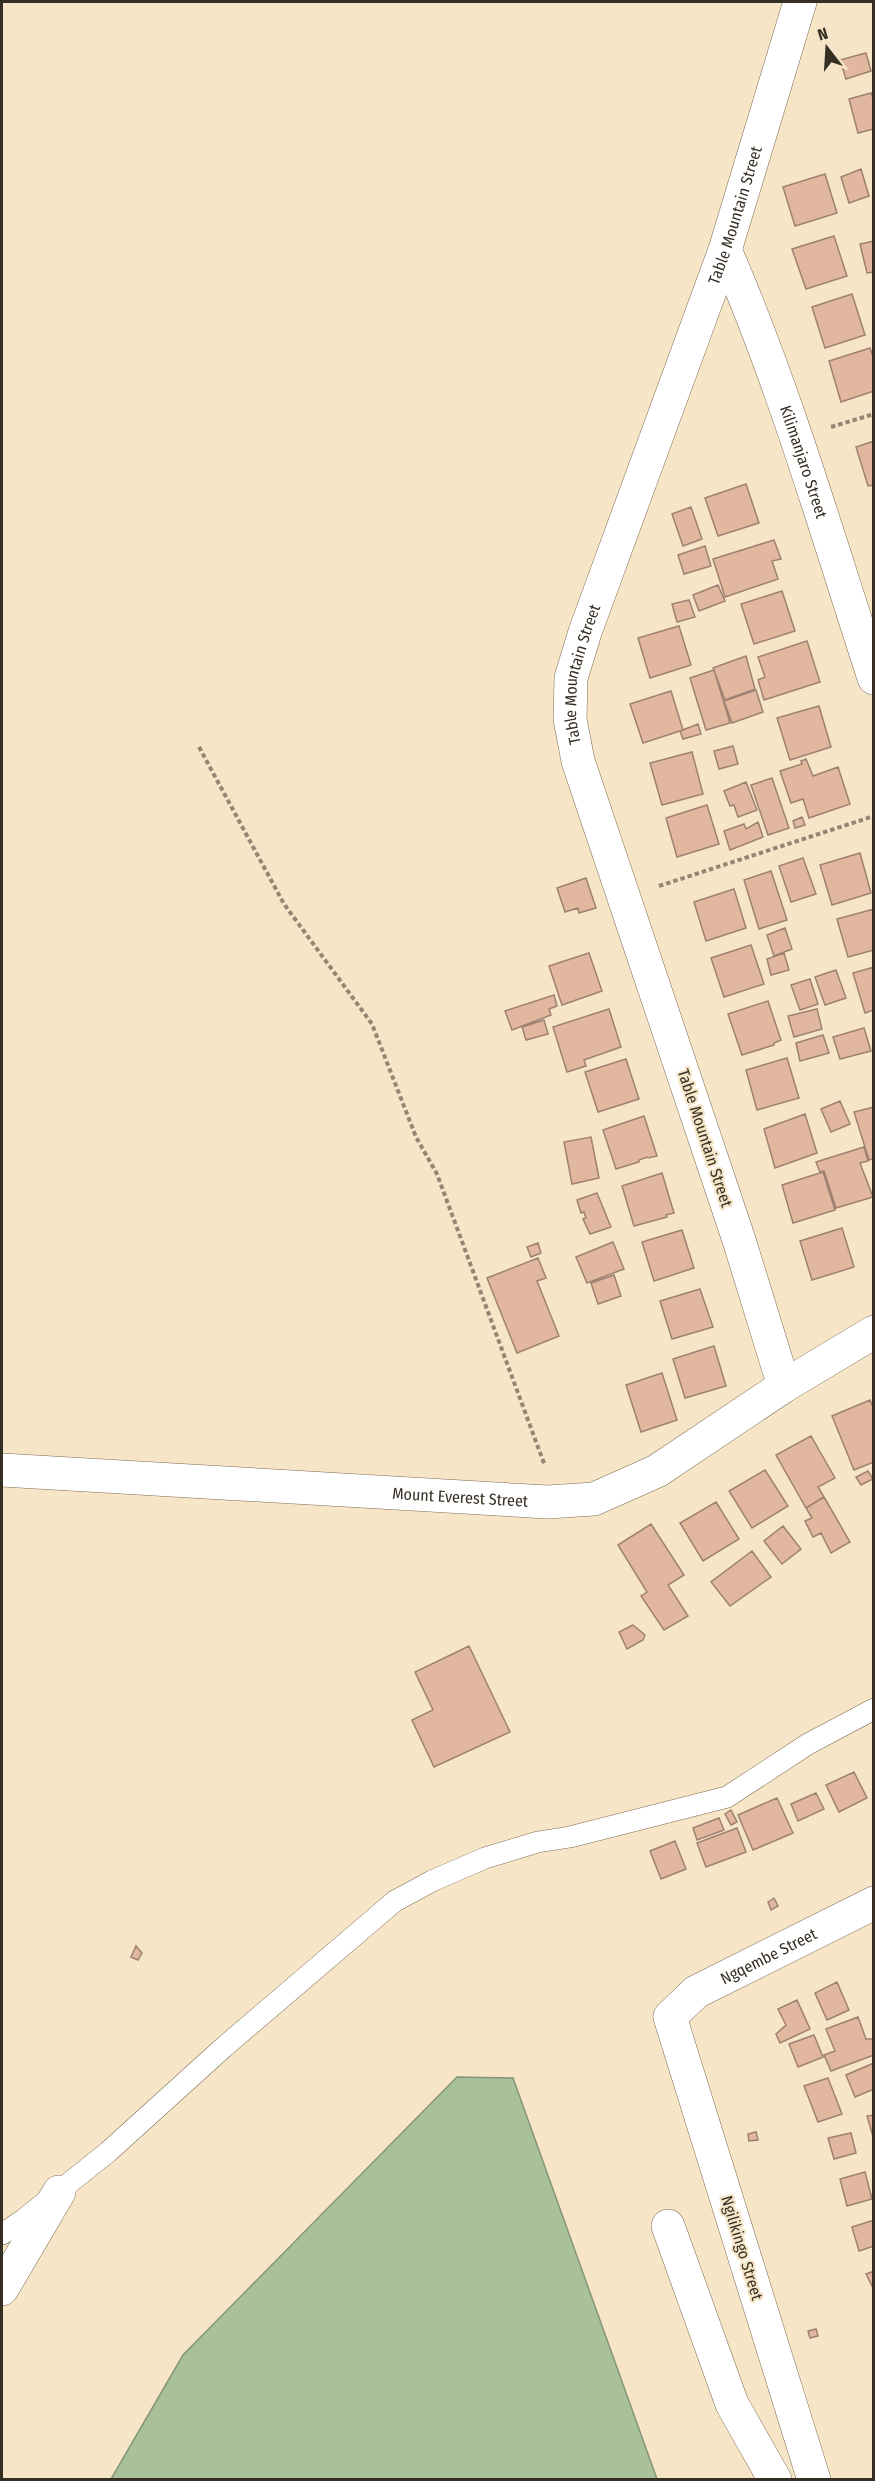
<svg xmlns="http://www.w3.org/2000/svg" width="875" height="2481" viewBox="0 0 875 2481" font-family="'Fira Sans Condensed',sans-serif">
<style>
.water{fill:#a9c19b;stroke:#869577;stroke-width:1.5}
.building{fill:#e2b79f;stroke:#9e8171;stroke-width:1.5}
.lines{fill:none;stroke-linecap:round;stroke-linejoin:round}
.lane-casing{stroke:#7d6d53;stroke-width:22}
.street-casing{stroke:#7d6d53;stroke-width:34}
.path{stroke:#938773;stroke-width:4;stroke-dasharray:4.5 3;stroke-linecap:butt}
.lane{stroke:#fff;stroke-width:21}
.street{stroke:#fff;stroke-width:33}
.labels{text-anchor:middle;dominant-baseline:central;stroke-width:4.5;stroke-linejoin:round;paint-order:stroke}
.street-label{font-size:16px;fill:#352e23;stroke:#f7e5c8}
</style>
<rect width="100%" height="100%" fill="#f7e5c8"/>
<path class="water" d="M457,2077L513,2078L657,2479H111L183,2355Z"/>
<path class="building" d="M866,53L871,71L846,79L840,60Z
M871,93L874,101V129L858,133L849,99Z
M861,169L869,196L849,203L841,177Z
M825,174L837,213L795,226L783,187Z
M834,236L847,276L806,289L792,249Z
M874,241V272L867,273L860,244Z
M852,294L865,335L825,348L812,307Z
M870,348L874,359V391L841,402L829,361Z
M874,441V485L868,486L856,447Z
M746,484L759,523L718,536L705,498Z
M691,507L702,539L683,546L672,514Z
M774,540L781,559L772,561L778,579L725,597L713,559Z
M705,546L711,566L684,574L678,555Z
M718,585L725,601L699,611L693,595Z
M782,591L795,631L754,644L741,604Z
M689,600L695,617L677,622L672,604Z
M679,626L691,665L650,678L638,638Z
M807,641L820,682L764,700L758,680L765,677L758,657Z
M746,656L755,689L725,700L713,668Z
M714,670L730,723L706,730L690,678Z
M756,690L763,712L732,723L724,701Z
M671,691L683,730L643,743L630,704Z
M819,706L831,747L790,760L777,718Z
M698,724L701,734L683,739L680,731Z
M733,746L738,764L719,769L714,751Z
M692,752L703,794L662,805L650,763Z
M806,759L813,776L838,767L850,804L809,818L803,799L791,803L780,771L802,764L801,761Z
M772,778L789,828L768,835L751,785Z
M746,782L757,810L738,817L734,805L730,806L724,791Z
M707,805L719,844L677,857L666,818Z
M802,817L805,825L795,828L793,821Z
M758,822L763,837L730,850L724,831L744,824L746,829Z
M860,853L871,893L832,905L820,865Z
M803,858L816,894L791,902L779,866Z
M771,871L787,920L759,929L744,880Z
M586,878L596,908L579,913L578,908L565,912L557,888Z
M734,889L746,928L706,941L694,902Z
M874,909V950L848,957L837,919Z
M785,928L792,949L774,956L767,935Z
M751,945L764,984L724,997L711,958Z
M589,953L602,991L562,1005L549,966Z
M784,953L789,970L771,975L767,959Z
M874,967V1010L865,1013L853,973Z
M836,970L846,998L825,1005L815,977Z
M810,979L818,1004L800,1010L791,985Z
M554,995L557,1006L549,1009L551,1015L512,1030L505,1011Z
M768,1001L781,1040L774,1043V1045L742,1055L728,1014Z
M609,1009L621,1047L584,1060L586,1066L567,1072L553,1027Z
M817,1009L822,1029L794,1037L788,1016Z
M544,1020L548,1034L526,1040L522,1027Z
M864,1028L871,1051L840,1059L833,1037Z
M823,1035L829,1053L800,1061L796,1043Z
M787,1058L799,1098L757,1110L746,1070Z
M626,1059L639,1099L598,1112L585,1072Z
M840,1101L850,1124L831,1132L821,1109Z
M874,1107V1159L869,1160L854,1112Z
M805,1114L817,1153L775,1168L764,1129Z
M644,1116L657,1156L648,1158L647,1157L639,1160V1162L616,1169L603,1130Z
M591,1137L599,1178L572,1184L564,1142Z
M864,1147L868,1161L860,1163L873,1197L836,1208L824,1171L820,1172L816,1162Z
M823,1172L835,1210L793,1223L782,1185Z
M662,1173L674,1213L666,1215L667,1217L634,1226L622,1186Z
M597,1193L611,1227L590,1234L583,1219L586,1218L584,1212L581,1213L577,1200Z
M842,1228L854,1267L812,1280L800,1241Z
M682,1230L694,1268L654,1281L642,1242Z
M613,1242L624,1269L587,1283L576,1257Z
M538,1243L541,1253L531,1257L527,1247Z
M538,1258L546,1278L537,1281L559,1336L517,1353L487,1278Z
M614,1275L621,1296L598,1304L591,1283Z
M700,1289L713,1327L672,1339L660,1301Z
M714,1346L726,1386L685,1398L673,1359Z
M662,1373L677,1420L641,1432L626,1385Z
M870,1400L874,1409V1462L854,1470L832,1416Z
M811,1436L835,1478L818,1487L824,1497L806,1508L776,1455Z
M765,1470L788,1506L752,1528L729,1491Z
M868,1471L873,1479L861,1485L856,1477Z
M824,1497L850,1542L831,1553L821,1533L813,1537L805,1521L812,1518L806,1508Z
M716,1502L739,1539L703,1561L680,1523Z
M651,1524L684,1575L668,1585L688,1616L664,1630L641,1596L647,1592L618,1545Z
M783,1526L801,1549L782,1564L764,1541Z
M752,1551L771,1577L730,1606L711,1582Z
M633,1625L645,1635L643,1640L627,1649L619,1632Z
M469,1646L510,1732L434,1767L412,1720L433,1710L415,1672Z
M854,1772L867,1798L839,1812L826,1785Z
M816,1793L824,1809L798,1821L791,1804Z
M777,1798L793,1833L753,1850L738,1815Z
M731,1810L737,1822L731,1825L725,1814Z
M719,1818L724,1830L697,1840L693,1828Z
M737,1828L746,1852L706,1867L697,1843Z
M675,1841L686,1869L661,1879L650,1851Z
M774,1898L778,1906L771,1910L768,1902Z
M136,1946L142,1953L138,1960L131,1957Z
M837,1982L849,2010L827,2020L815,1993Z
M797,2000L810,2029L780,2043L776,2034L786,2025L778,2009Z
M858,2017L866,2039H874V2055L831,2071L824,2055L835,2051L826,2029Z
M814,2035L823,2057L798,2067L789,2044Z
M874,2063V2089L855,2097L846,2075Z
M828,2078L842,2114L818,2122L804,2086Z
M874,2115V2140L867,2116Z
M756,2132L758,2140L749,2141L748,2134Z
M851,2133L856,2153L834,2159L828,2138Z
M865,2172L872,2199L847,2206L840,2179Z
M874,2220V2246L859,2251L852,2227Z
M874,2271V2290L866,2274Z
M816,2329L818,2336L810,2338L808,2331Z"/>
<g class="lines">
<g class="lane-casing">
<path id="lane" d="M2,2234L23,2220L108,2152L224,2047L395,1901L432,1881L485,1858L538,1842L570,1837L727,1797L808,1744L874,1709"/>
</g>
<g class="street-casing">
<g id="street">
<path id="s1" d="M725,250C785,388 827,534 874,678"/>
<path id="s2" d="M784,1386L739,1240L578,761L570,719L571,678L585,632L725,250L800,2"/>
<path id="s3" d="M2,1470L548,1502L594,1499L657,1471L784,1386L874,1332"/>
<path d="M668,2226L732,2404L775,2480"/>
<path d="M2,2289L59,2192"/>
<path id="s4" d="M814,2480L670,2017L696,1992L874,1903"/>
</g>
</g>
<path class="path" d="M831,427L874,414
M199,747L284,904L372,1024L416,1137L437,1174L545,1466
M659,886L874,816"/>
<use href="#lane" class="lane"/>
<use href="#street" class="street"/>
</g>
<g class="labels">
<g class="street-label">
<text stroke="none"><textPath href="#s2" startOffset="1233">Table Mountain Street</textPath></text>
<text stroke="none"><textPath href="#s1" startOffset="226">Kilimanjaro Street</textPath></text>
<text stroke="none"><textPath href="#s2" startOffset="747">Table Mountain Street</textPath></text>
<text transform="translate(705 1138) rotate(72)">Table Mountain Street</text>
<text stroke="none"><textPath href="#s3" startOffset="459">Mount Everest Street</textPath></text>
<text stroke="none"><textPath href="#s4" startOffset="602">Ngqembe Street</textPath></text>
<text transform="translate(742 2248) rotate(73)">Ngilikingo Street</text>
</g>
</g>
<rect width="875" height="2481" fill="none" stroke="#352e23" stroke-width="6"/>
<g transform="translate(827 48) rotate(343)" stroke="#f7e5c8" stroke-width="4.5" paint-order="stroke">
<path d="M0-4.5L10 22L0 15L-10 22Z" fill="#352e23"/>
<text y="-9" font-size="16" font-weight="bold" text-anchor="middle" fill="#352e23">N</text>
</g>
</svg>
